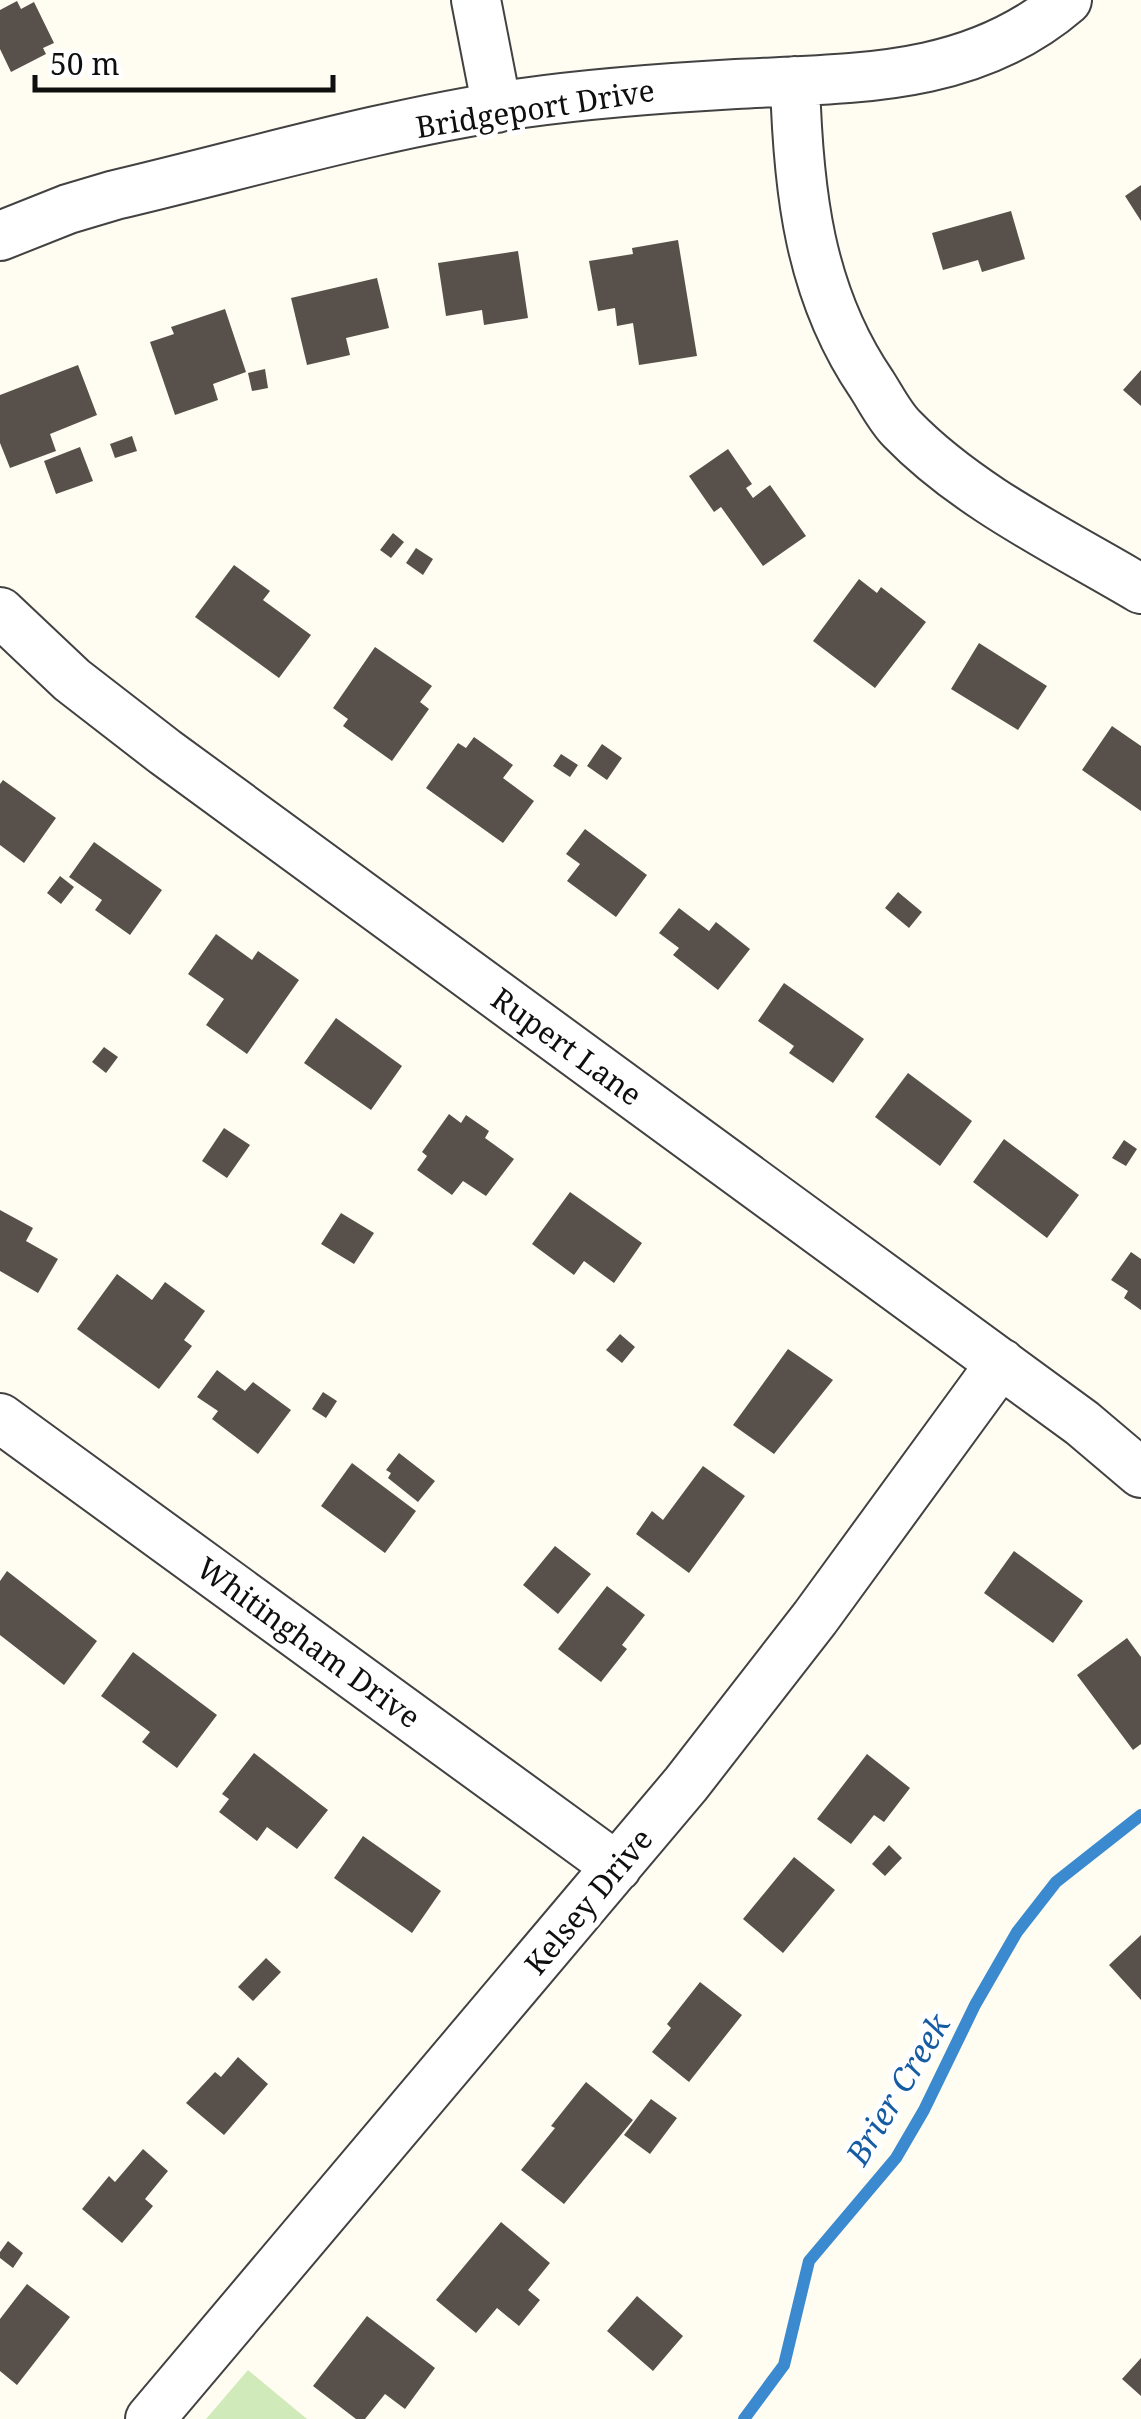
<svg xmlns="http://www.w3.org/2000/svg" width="1141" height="2419" viewBox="0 0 1141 2419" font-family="'Noto Serif',serif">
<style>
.green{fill:#d0eaba}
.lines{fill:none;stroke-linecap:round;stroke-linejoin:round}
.stream{stroke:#3b8acf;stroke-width:12}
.building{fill:#58514b}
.minor-casing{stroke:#424242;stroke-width:52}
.minor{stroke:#fff;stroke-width:48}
.labels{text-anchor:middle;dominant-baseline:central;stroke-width:10;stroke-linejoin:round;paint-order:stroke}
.street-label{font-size:30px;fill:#0f0f0f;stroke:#fff}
.water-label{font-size:32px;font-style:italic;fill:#165ca3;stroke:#fff}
</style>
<rect width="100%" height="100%" fill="#fffdf1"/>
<path class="green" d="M248,2370L307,2419H206Z"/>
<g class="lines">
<path class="stream" d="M744,2419L784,2365L809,2261L896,2158L924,2110L975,2005L1017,1932L1056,1882L1141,1815"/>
</g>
<path class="building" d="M17,1L21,9L34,2L54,43L43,48L46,54L11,72L0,49V10Z
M1141,185V221L1125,196Z
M1011,211L1025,259L982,272L978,260L943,270L932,233Z
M678,240L697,356L639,365L633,323L617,326L615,308L598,311L589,261L633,254L632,248Z
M518,251L528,318L484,325L482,310L446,316L438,263Z
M377,278L389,328L346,338L350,355L307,365L291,298Z
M225,309L246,372L213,384L218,400L175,415L150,342L174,334L171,327Z
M78,365L97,415L50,434L56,451L10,468L0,443V395Z
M265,369L268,388L252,391L248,373Z
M1141,370V406L1123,390Z
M132,436L137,451L115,458L110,444Z
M80,447L93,481L56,494L44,461Z
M728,449L752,484L746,488L753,498L770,485L806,536L763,566L721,507L714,512L689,476Z
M393,533L404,542L391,558L380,550Z
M416,548L433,559L423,575L406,563Z
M234,565L270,591L263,600L311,635L279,678L195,617Z
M859,579L877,593L881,587L926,622L875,688L813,641Z
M979,643L1047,686L1018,730L951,689Z
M375,647L432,686L420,702L429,709L392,761L343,726L348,719L333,708Z
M1112,726L1141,746V811L1082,770Z
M474,737L513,765L503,778L534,801L503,843L426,788L458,743L466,748Z
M602,744L622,758L607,780L587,766Z
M561,754L578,765L570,777L553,766Z
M3,780L56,818L24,863L0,845V784Z
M585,829L647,875L616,917L567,881L580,864L566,854Z
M94,842L162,890L130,935L95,910L102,900L69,877Z
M60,876L74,887L61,904L47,893Z
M898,892L922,912L909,928L885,908Z
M679,908L709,931L716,922L750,949L718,990L673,955L679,948L659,933Z
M216,934L252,960L258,951L299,980L247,1054L206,1025L224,999L188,974Z
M784,983L864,1039L833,1083L789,1053L794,1046L758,1021Z
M336,1018L402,1066L371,1110L304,1063Z
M104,1047L118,1057L106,1073L92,1062Z
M908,1073L972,1121L940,1166L875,1117Z
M449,1114L461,1123L466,1115L489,1131L485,1138L514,1159L486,1196L463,1181L452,1195L417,1170L427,1156L422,1152Z
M224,1128L250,1145L227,1178L202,1161Z
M1004,1139L1079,1195L1047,1238L973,1182Z
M1124,1140L1137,1149L1126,1166L1112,1158Z
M570,1192L642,1243L614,1283L584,1261L574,1275L532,1244Z
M0,1210L33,1228L26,1241L58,1259L38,1293L0,1271Z
M341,1213L374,1233L354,1264L321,1244Z
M1131,1252L1141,1259V1310L1124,1298L1128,1291L1111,1280Z
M117,1274L152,1300L165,1282L205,1311L184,1340L192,1346L159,1389L77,1329Z
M620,1334L635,1347L622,1363L606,1350Z
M788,1349L833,1380L774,1454L733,1425Z
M217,1370L245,1391L253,1382L291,1410L258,1454L212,1419L218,1411L197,1397Z
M323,1392L337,1401L326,1418L312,1409Z
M399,1453L435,1481L418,1502L388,1478L391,1473L386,1470Z
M352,1463L416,1511L385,1553L321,1506Z
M703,1466L745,1496L689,1573L636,1534L652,1511L663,1520Z
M555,1546L591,1574L558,1614L523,1585Z
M1014,1551L1083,1601L1053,1643L984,1593Z
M7,1571L97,1641L64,1685L0,1635V1581Z
M607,1586L645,1615L622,1645L627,1649L601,1682L558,1649Z
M1127,1638L1141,1657V1744L1133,1750L1077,1675Z
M133,1652L217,1715L177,1768L142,1742L150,1732L101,1696Z
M254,1753L328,1810L297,1849L267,1827L257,1841L219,1812L229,1799L222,1794Z
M867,1754L910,1788L884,1822L874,1815L851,1844L817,1819Z
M363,1836L441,1891L412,1933L334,1878Z
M889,1845L902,1858L885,1876L872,1864Z
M794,1857L835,1890L783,1953L743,1919Z
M1141,1935V2000L1109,1965Z
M266,1958L281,1972L253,2001L238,1987Z
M700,1982L742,2015L689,2082L652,2052L671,2028L667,2024Z
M238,2057L268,2084L224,2135L186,2103L215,2072L221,2077Z
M586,2082L633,2120L564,2204L521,2170L555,2128L551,2126Z
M651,2099L677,2118L650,2154L624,2135Z
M143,2149L168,2171L145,2199L153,2206L122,2243L82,2209L109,2176L115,2182Z
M501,2222L550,2263L528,2290L540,2300L519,2326L497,2308L476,2333L436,2300Z
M8,2241L23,2253L13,2268L0,2258V2252Z
M27,2284L70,2317L17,2385L0,2371V2319Z
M637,2296L683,2336L653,2371L607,2331Z
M367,2316L435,2368L405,2409L385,2394L365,2419H356L313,2386Z
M1141,2358V2396L1122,2379Z"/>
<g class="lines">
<g class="minor-casing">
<path id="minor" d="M476,0L497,108
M795,81C798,190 809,293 872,385C881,399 890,417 902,429C968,497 1060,541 1141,589
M0,236L68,209L115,195C250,163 386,123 523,103C594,93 665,88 736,84C854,78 972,82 1067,0
M0,612L72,680L165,752L1082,1423L1141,1473
M0,1418L617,1867
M150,2419L686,1784L815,1618L1001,1363"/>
</g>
<use href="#minor" class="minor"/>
</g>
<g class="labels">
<g class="street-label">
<text transform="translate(535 108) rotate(-9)">Bridgeport Drive</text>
<text transform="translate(567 1046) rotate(36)">Rupert Lane</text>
<text transform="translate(309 1642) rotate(36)">Whitingham Drive</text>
<text transform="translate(588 1901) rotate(-50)">Kelsey Drive</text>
</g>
<g class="water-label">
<text transform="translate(897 2089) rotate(-59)">Brier Creek</text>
</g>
</g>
<path d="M35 75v15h298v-15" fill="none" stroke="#0f0f0f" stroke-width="5"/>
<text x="50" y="75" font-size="30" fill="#0f0f0f" stroke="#ffffff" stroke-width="8" paint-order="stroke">50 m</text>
</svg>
